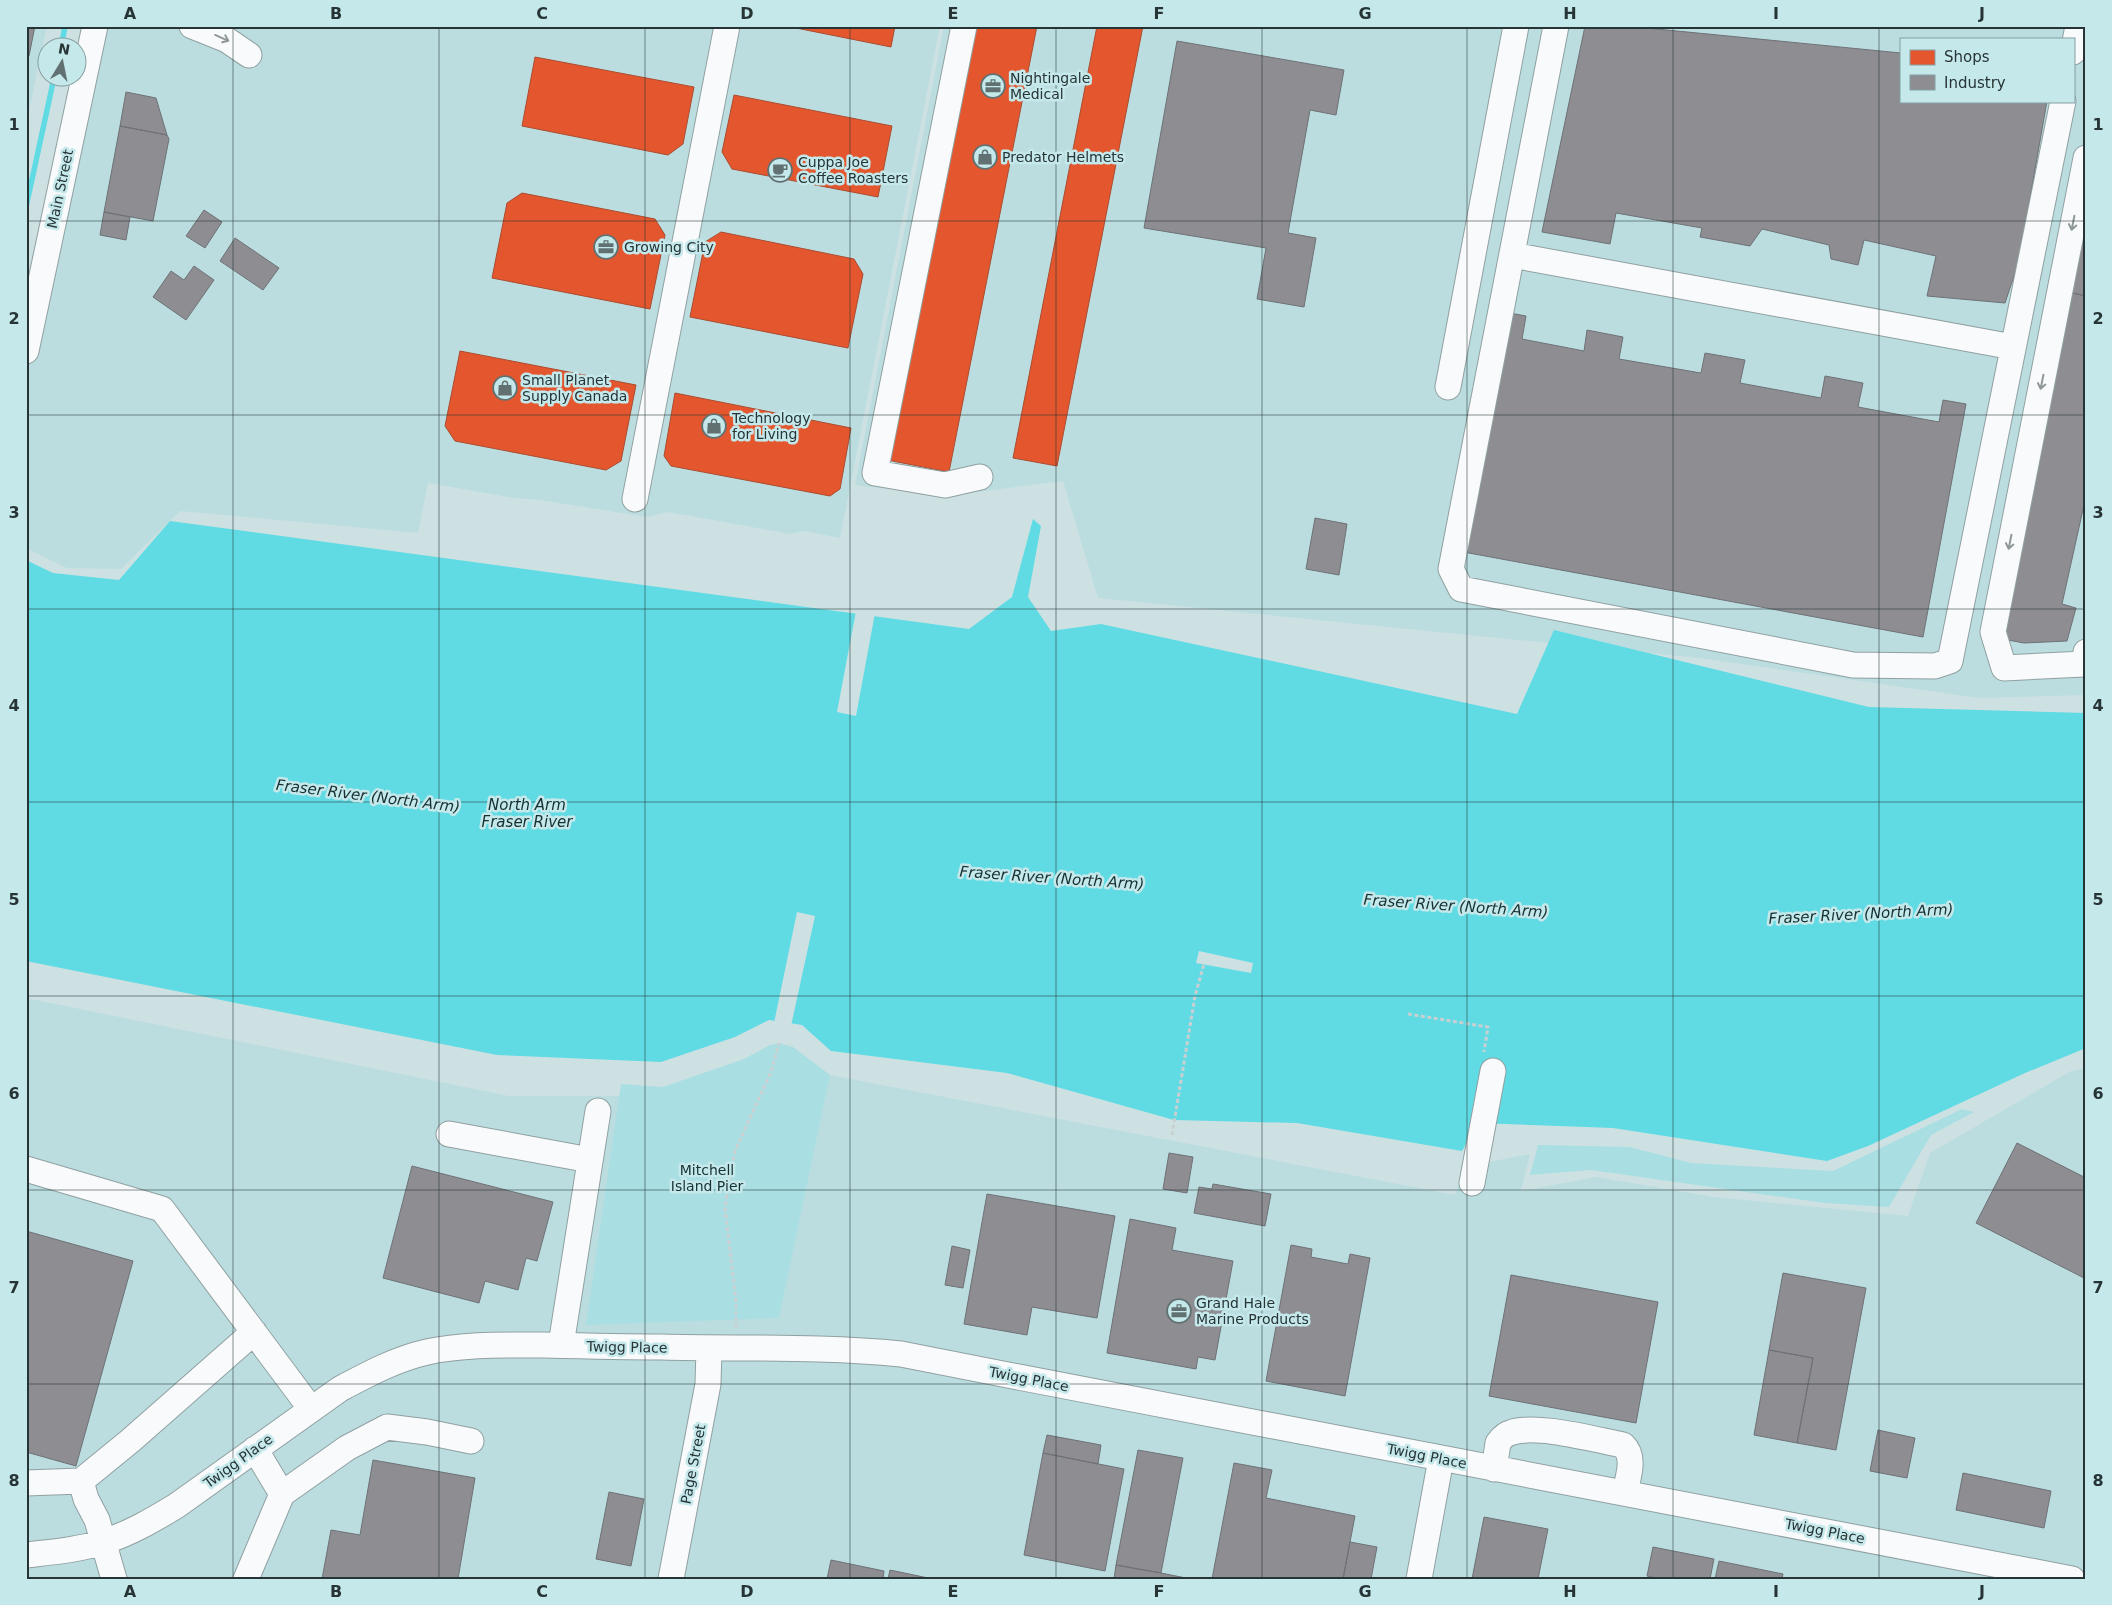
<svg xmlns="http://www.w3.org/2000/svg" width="2112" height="1605" viewBox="0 0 2112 1605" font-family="'DejaVu Sans',sans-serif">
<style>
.built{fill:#bbdde0;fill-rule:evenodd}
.green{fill:#a9dee2}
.water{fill:#60dbe4}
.pier{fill:#cde1e3}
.shops{fill:#e4572e;stroke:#ab4c30}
.industry{fill:#8d8d92;stroke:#6e7276}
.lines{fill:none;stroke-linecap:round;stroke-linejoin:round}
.stream{stroke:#60dbe4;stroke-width:5.5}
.minor-casing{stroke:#90a0a1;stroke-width:27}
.path{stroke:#cad0d1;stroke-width:3;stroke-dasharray:4 2.5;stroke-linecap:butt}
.minor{stroke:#f8fafb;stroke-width:25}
.oneway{stroke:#909798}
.grid{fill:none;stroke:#273435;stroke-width:1;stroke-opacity:0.55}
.labels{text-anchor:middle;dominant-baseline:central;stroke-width:5;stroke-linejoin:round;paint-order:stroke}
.poi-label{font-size:14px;fill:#273435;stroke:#c5e8eb;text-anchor:start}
.street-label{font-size:14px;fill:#273435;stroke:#c5e8eb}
.park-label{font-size:14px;fill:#183133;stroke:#c5e8eb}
.water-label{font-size:15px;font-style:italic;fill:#163032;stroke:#c5e8eb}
.neatline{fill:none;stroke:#273435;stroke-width:2}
.grid-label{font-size:16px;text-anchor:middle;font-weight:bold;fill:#273435}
</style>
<rect width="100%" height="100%" fill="#cde1e3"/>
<path class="built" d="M26,26H47L26,124Z
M100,26H940L840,538L804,531L790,534L668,512L647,517L540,500L514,498L428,483L418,533L180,511L121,569L67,568L26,548V371Z
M944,26H2086V695L1979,698L1699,658L1098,598L1063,481L946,496L855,485ZM1901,39H2073V101H1901Z
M26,998L509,1096H620L779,1317L830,1075L1455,1195L1464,1167L1530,1154L1521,1191L1596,1177L1714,1197L1908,1216L1930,1153L2071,1071L2086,1068V1579H26Z"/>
<path class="green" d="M779,1043L793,1047L830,1075L779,1318L586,1325L621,1084L663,1087L744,1059L770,1045Z
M1962,1109L1974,1112L1931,1135L1889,1207L1825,1203L1591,1170L1530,1175L1538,1145L1630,1147L1691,1163L1833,1171Z"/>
<path class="water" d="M1033,519L1041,526L1028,597L1051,631L1101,624L1517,714L1554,630L1869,707L2086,713V1048L2025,1073L1868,1146L1827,1161L1613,1128L1478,1123L1462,1151L1297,1123L1174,1120L1007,1073L831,1051L802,1025L769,1020L735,1037L661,1062L497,1055L26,961V560L53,573L119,580L170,521L969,629L1012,597Z"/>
<path class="pier" d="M856,611L875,613L856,716L837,712Z
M797,912L815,916L791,1026L774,1023Z
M1199,951L1253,963L1251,973L1196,963Z"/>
<path class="shops" d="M786,26H895L891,47Z
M972,26H1037L949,472L887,460Z
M1097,26H1143L1057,466L1013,458Z
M535,57L694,87L683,144L668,155L522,126Z
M734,95L892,126L878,197L732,169L722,152Z
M522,193L655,219L665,235L650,309L492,278L507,203Z
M721,232L854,259L863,274L848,348L690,317L705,242Z
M460,351L636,385L621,461L606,470L455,441L445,426Z
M675,393L851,428L840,489L830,496L671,466L664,456Z"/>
<path class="industry" d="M26,26H35L29,56L26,55Z
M1585,26H1626L1901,53V101H2047L2019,261L2005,303L1927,296L1936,256L1864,240L1858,265L1831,259L1829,245L1762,229L1750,246L1700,237L1702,228L1616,213L1610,244L1542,232Z
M1177,41L1344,70L1336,115L1310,110L1288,233L1316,238L1304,307L1257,299L1266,248L1144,228Z
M126,92L156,98L167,135L120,126Z
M120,126L167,135L169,139L153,221L104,212Z
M2086,198V296L2068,292Z
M204,210L222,222L205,248L186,236Z
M104,212L130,217L126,240L100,235Z
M235,238L279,268L263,290L220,261Z
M194,266L214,280L186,320L153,297L171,271L184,280Z
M2068,292L2086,296V496L2062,604L2076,608L2067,641L2024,643L1997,638Z
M1504,312L1526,316L1522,339L1584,351L1587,330L1623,337L1619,359L1701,373L1705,353L1745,360L1740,383L1821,398L1825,376L1863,383L1858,407L1939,422L1943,400L1966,404L1923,637L1458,551Z
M1315,518L1347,524L1339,575L1306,569Z
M2017,1143L2086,1178V1279L1976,1223Z
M1169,1153L1193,1157L1187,1193L1163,1189Z
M412,1166L553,1202L537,1261L526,1258L518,1290L485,1281L479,1303L383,1278Z
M1213,1184L1271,1194L1265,1226L1194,1213L1199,1187L1212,1189Z
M987,1194L1115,1216L1097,1318L1032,1307L1027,1335L964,1324Z
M1130,1219L1176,1228L1172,1250L1233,1261L1215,1360L1198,1357L1196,1369L1107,1353Z
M26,1231L133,1261L76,1466L26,1452Z
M1291,1245L1312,1249L1311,1257L1348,1264L1350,1254L1370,1258L1345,1396L1266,1381Z
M952,1246L970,1250L963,1288L945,1285Z
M1783,1273L1866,1288L1836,1450L1797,1443L1813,1358L1769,1350Z
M1511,1275L1658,1302L1636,1423L1489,1396Z
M1769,1350L1813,1358L1797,1443L1754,1435Z
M1878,1430L1915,1438L1907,1478L1870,1471Z
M1047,1435L1101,1445L1098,1464L1043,1453Z
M1138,1450L1183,1458L1161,1573L1116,1565Z
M1043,1453L1124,1469L1105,1571L1024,1555Z
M373,1460L475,1478L458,1579H322L331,1530L360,1535Z
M1234,1463L1272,1470L1266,1498L1355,1516L1343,1579H1212Z
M1963,1473L2051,1491L2044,1528L1956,1510Z
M609,1492L644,1499L631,1566L596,1559Z
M1484,1517L1548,1529L1538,1579H1472Z
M1350,1542L1377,1547L1371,1579H1343Z
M1653,1547L1714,1559L1710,1579H1660L1647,1576Z
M831,1560L884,1571L883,1579H827Z
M1719,1561L1783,1574L1782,1579H1715Z
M1116,1565L1161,1573L1191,1579H1114Z
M890,1570L933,1579H888Z"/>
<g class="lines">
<path class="stream" d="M61,48L65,26
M26,207L54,78"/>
<g class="minor-casing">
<path id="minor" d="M192,26L227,40L249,55
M964,26L875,473L945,485L980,477
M1556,26L1451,569L1461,589L1853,665L1935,666L1950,661L2063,101
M2073,52L2078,26
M2086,158L1993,632L2004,668L2084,664L2086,652
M1512,255L2013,347
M26,351L95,26
M1448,387L1516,26
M635,499L727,26
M449,1134L590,1160
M26,1169L162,1209L311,1409
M1472,1183L1493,1071
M561,1345L598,1111
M255,1449L282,1494
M1494,1469L1498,1443C1501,1439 1505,1434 1510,1433C1535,1423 1596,1440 1623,1445C1636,1457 1628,1477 1625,1492
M81,1481L86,1499L97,1520L114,1579
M26,1483L81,1481L130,1441L254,1332
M26,1555C52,1552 78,1550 103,1542C129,1534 153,1520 176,1506L340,1389C368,1374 396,1359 427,1352C464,1344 503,1345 540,1345C581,1346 621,1347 662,1347C741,1349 822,1346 901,1354C1291,1431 1682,1503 2072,1579
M246,1579L282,1494L347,1448L387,1427L427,1432L471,1441
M671,1579L708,1384L709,1348
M1419,1579L1441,1459"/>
</g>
<path class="path" d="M1408,1014L1488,1027L1484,1052
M1172,1135L1195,996L1204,964
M736,1328V1302L725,1207L735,1151L771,1072L779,1043"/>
<use href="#minor" class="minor"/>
</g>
<defs><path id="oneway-shaft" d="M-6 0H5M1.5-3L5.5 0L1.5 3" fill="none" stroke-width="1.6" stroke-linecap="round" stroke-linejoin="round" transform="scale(1.25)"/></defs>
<g class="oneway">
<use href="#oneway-shaft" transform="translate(222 38) rotate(24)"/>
<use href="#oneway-shaft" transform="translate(2073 223) rotate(101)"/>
<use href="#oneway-shaft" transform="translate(2042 382) rotate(101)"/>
<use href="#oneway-shaft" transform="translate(2010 542) rotate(101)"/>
</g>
<path class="grid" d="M233,26V1579M439,26V1579M645,26V1579M850,26V1579M1056,26V1579M1262,26V1579M1467,26V1579M1673,26V1579M1879,26V1579M26,221H2086M26,415H2086M26,609H2086M26,802H2086M26,996H2086M26,1190H2086M26,1384H2086"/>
<defs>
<g id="office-ring" transform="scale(1.25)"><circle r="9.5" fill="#c5e8eb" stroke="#617172" stroke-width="1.5"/><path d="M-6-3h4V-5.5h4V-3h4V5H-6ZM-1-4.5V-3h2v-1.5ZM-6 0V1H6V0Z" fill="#617172"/></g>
<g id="shop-ring" transform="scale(1.25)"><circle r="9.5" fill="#c5e8eb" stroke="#617172" stroke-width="1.5"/><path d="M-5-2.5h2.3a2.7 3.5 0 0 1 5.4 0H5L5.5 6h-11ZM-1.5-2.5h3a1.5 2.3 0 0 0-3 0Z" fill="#617172"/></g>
<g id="cafe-ring" transform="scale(1.25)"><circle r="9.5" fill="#c5e8eb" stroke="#617172" stroke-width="1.5"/><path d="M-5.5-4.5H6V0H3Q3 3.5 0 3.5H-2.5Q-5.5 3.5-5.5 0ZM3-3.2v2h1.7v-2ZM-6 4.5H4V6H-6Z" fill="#617172"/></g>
</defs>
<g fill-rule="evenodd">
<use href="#office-ring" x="993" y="86"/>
<use href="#shop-ring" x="985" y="157"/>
<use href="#cafe-ring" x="780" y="170"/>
<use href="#office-ring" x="606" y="247"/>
<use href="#shop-ring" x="505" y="388"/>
<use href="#shop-ring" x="714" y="426"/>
<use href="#office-ring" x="1179" y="1311"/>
</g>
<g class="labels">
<g class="poi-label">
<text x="1010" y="78">Nightingale<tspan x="1010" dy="16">Medical</tspan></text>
<text x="1002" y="157">Predator Helmets</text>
<text x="798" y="162">Cuppa Joe<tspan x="798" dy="16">Coffee Roasters</tspan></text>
<text x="624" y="247">Growing City</text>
<text x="522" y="380">Small Planet<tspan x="522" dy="16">Supply Canada</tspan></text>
<text x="732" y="418">Technology<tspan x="732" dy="16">for Living</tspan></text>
<text x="1196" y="1303">Grand Hale<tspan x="1196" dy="16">Marine Products</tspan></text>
</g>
<g class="street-label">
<text transform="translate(60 189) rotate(-78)">Main Street</text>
<text transform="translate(627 1347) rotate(1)">Twigg Place</text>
<text transform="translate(1029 1379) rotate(11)">Twigg Place</text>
<text transform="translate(1427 1456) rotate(11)">Twigg Place</text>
<text transform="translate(238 1461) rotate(-36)">Twigg Place</text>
<text transform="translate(693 1464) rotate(-79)">Page Street</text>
<text transform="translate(1825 1531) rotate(11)">Twigg Place</text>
</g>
<g class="park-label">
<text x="707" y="1170">Mitchell<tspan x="707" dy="16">Island Pier</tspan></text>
</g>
<g class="water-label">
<text transform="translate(368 796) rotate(7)">Fraser River (North Arm)</text>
<text x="527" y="805">North Arm<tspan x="527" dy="17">Fraser River</tspan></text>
<text transform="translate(1052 878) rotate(4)">Fraser River (North Arm)</text>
<text transform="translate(1456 906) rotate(4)">Fraser River (North Arm)</text>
<text transform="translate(1861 914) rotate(-3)">Fraser River (North Arm)</text>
</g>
</g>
<rect width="2112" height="1605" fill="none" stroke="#c5e8eb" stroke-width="55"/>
<rect x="1900" y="38" width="175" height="65" fill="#c5e8eb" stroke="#86a0a2"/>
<rect x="1910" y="50" width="25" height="15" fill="#e4572e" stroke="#86a0a2"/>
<text x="1944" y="62" font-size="15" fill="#273435">Shops</text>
<rect x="1910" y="75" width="25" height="15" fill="#8d8d92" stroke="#86a0a2"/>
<text x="1944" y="88" font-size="15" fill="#273435">Industry</text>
<g transform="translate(62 62) rotate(10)"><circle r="24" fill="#c5e8eb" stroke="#86a0a2"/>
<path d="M0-4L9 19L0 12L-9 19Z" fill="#617172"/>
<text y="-8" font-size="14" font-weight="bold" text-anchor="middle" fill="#273435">N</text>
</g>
<rect x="28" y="28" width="2056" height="1550" class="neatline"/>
<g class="grid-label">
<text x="130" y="19">A</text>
<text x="336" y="19">B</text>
<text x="542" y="19">C</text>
<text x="747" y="19">D</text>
<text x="953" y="19">E</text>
<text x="1159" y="19">F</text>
<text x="1365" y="19">G</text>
<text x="1570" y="19">H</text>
<text x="1776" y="19">I</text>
<text x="1982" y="19">J</text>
<text x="14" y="130">1</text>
<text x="2098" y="130">1</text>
<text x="14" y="324">2</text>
<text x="2098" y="324">2</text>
<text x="14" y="518">3</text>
<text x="2098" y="518">3</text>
<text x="14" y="711">4</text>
<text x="2098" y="711">4</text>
<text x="14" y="905">5</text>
<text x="2098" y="905">5</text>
<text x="14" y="1099">6</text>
<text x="2098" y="1099">6</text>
<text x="14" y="1293">7</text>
<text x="2098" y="1293">7</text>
<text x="14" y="1486">8</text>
<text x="2098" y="1486">8</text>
<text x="130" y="1597">A</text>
<text x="336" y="1597">B</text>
<text x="542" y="1597">C</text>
<text x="747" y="1597">D</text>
<text x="953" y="1597">E</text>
<text x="1159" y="1597">F</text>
<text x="1365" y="1597">G</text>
<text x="1570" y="1597">H</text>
<text x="1776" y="1597">I</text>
<text x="1982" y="1597">J</text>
</g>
</svg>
